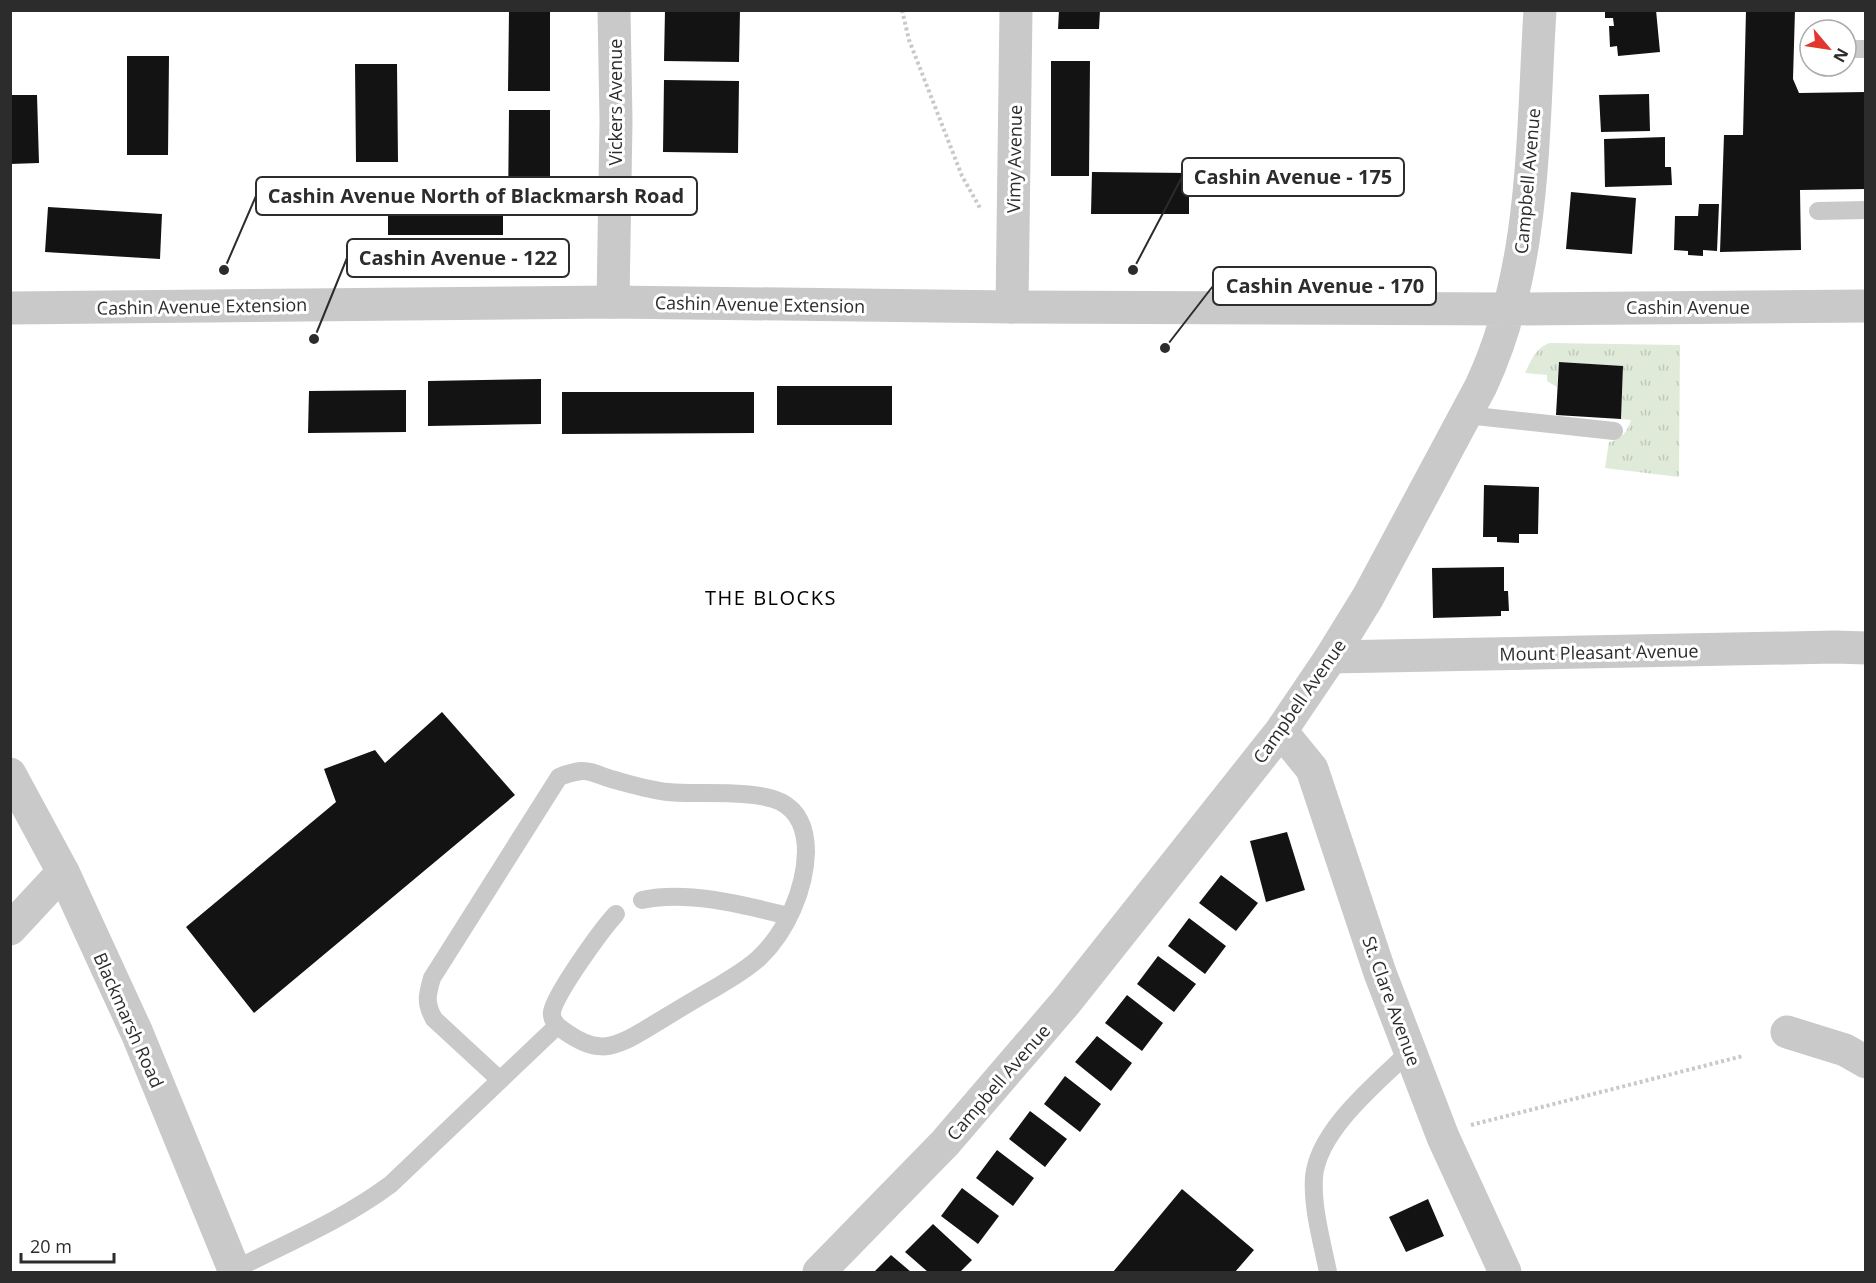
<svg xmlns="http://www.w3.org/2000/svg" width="1876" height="1283" viewBox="0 0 1876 1283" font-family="'Open Sans',sans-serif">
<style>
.grass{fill:url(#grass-tufts)}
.building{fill:#131313}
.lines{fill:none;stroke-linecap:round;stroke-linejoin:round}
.path{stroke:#c9c9c9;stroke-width:4;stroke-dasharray:3 3;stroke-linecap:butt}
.service{stroke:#c9c9c9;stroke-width:18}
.minor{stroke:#c9c9c9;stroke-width:33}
.tertiary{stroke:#c9c9c9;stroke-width:33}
.labels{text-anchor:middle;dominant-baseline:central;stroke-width:6;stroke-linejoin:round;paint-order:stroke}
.street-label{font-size:18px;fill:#2c2c2c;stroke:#fff}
.neighbourhood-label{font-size:20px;letter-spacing:1.5px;fill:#000;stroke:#fff}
.leader{fill:none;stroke:#2c2c2c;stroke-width:2}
.callout-dot{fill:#2c2c2c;stroke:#fff;stroke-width:2}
.callout{fill:#fff;stroke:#2c2c2c;stroke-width:2}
.callout-label{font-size:20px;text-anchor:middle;font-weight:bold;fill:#2c2c2c}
</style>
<defs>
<pattern id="grass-tufts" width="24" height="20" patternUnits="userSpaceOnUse" patternTransform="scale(1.5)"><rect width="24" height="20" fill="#e0ead9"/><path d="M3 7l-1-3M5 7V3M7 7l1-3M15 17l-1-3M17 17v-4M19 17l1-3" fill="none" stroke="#c0c9ba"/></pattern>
</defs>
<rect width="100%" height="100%" fill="#fff"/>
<path class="grass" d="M1550,343L1680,345L1679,477L1605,468L1609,442C1621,439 1627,433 1631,420L1621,419L1623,366L1559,362L1557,387L1547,381V375L1525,373C1531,361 1536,347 1550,343Z"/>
<path class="building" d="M509,10H550V91H508Z
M665,10H740L739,62L664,61Z
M1059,10H1100L1099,29H1058Z
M1605,10H1656L1660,52L1618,56L1617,46L1610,47L1609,26H1614L1613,18H1605Z
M1746,10H1795L1793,79L1799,93L1866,92V189L1800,190L1801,250L1720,252L1724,135H1743Z
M127,56H169L168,155H127Z
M1051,61H1090L1089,176H1051Z
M355,64H397L398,162H356Z
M664,80L739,81L738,153L663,152Z
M1649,94L1650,131L1601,132L1599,95Z
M10,95H37L39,163L10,164Z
M509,110H550V209H508Z
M1665,137V167H1671L1672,185L1605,187L1604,139Z
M1092,172L1189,173V214H1091Z
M388,190H503V235H388Z
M1571,192L1636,198L1632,254L1566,249Z
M1699,204H1719L1717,251L1703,250V256L1688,255V251L1674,250L1675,216H1698Z
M48,207L162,214L160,259L45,252Z
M1559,362L1623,366L1621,419L1556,415Z
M541,379V424L428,426V381Z
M777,386H892V425H777Z
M406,390V432L308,433L309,391Z
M562,392H754V433L562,434Z
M1484,485L1539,487L1538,534H1519V543L1497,542V537H1483Z
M1504,567V591H1508L1509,611H1501V616L1433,618L1432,568Z
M442,712L515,795L254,1013L186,927L336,802L324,769L375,750L385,763Z
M1287,832L1305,890L1266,902L1250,841Z
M1221,875L1258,903L1236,931L1199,903Z
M1189,918L1226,946L1205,974L1168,946Z
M1158,956L1196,984L1174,1012L1137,984Z
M1127,995L1163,1023L1142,1051L1105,1023Z
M1097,1036L1132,1063L1111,1091L1075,1062Z
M1065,1076L1101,1104L1080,1132L1044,1104Z
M1030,1111L1067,1139L1045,1167L1009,1139Z
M997,1150L1034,1178L1013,1206L976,1178Z
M962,1188L999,1216L978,1244L941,1216Z
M1182,1189L1254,1250L1235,1272H1113Z
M1428,1199L1444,1236L1406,1252L1389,1217Z
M933,1224L972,1260L960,1272H928L905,1252Z
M891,1255L911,1272H874Z"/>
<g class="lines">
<path class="path" d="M902,10L909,40L962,176L980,208
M1471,1125L1743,1056"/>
<path class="service" d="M1846,49H1866
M1818,211L1866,210
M1466,415L1614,431
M642,900C688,890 744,905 788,916
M500,1080L434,1019C425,1003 427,995 432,978L559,777C566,774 573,772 581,771C591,770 601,776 611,779C630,784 649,790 668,792C699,795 754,789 781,802C800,812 806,832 806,852C805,889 787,931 760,957C748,969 730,979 715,988C690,1002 666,1017 641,1032C610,1051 593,1052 563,1030C557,1026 551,1021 552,1012C555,994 602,929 616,914
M234,1270C287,1243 343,1220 391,1184L557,1026
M1328,1272C1322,1242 1312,1208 1314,1177C1318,1130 1378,1082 1410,1051"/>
<path class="minor" d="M613,302L616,121L614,10
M1012,307L1016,10
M1331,657L1835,647L1866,648
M10,929L63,872
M1787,1032L1845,1050L1866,1062"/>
<path class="tertiary" d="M10,308L613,302L1012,307L1510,309L1866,306
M1281,731L1312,769L1380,973L1443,1137L1505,1272
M10,774L63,872L137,1033L235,1272
M819,1272L945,1143L1066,1002L1281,731L1331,657L1368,597L1481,386C1536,268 1532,138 1540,10"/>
</g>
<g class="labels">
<g class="street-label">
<text transform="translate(615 102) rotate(-90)">Vickers Avenue</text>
<text transform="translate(1014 159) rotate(-89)">Vimy Avenue</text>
<text transform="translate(1527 181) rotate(-85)">Campbell Avenue</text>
<text transform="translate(760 304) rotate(1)">Cashin Avenue Extension</text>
<text transform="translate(202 306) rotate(-1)">Cashin Avenue Extension</text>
<text x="1688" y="307">Cashin Avenue</text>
<text transform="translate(1599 652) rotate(-1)">Mount Pleasant Avenue</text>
<text transform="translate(1299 701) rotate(-55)">Campbell Avenue</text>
<text transform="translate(1392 1001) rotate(70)">St. Clare Avenue</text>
<text transform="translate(129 1020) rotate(66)">Blackmarsh Road</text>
<text transform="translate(998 1082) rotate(-49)">Campbell Avenue</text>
</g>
<g class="neighbourhood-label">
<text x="771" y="597">THE BLOCKS</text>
</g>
</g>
<path class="leader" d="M1133 270L1182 177M224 270L256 196M314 339L347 258M1165 348L1213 286"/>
<g class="callout-dot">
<circle cx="1133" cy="270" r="6"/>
<circle cx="224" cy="270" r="6"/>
<circle cx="314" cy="339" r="6"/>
<circle cx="1165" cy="348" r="6"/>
</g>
<g class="callout">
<rect x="1182" y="158" width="222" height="38" rx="6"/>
<rect x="256" y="177" width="441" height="38" rx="6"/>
<rect x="347" y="239" width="222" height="38" rx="6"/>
<rect x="1213" y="267" width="223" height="38" rx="6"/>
</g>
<g class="callout-label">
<text x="1293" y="184">Cashin Avenue - 175</text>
<text x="476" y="203">Cashin Avenue North of Blackmarsh Road</text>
<text x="458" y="265">Cashin Avenue - 122</text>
<text x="1325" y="293">Cashin Avenue - 170</text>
</g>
<rect width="1876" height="1283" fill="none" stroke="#2c2c2c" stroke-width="24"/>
<g transform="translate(1828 48) rotate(119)"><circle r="28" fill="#ffffff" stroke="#ababab" stroke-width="1.5"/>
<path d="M0-4.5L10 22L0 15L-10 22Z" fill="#e2362f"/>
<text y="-9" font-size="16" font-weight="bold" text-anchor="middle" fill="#2c2c2c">N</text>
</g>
<path d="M21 1253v9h93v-9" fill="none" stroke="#2c2c2c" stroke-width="3"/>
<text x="30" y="1253" font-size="18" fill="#2c2c2c" stroke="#ffffff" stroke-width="4.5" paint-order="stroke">20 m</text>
</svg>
